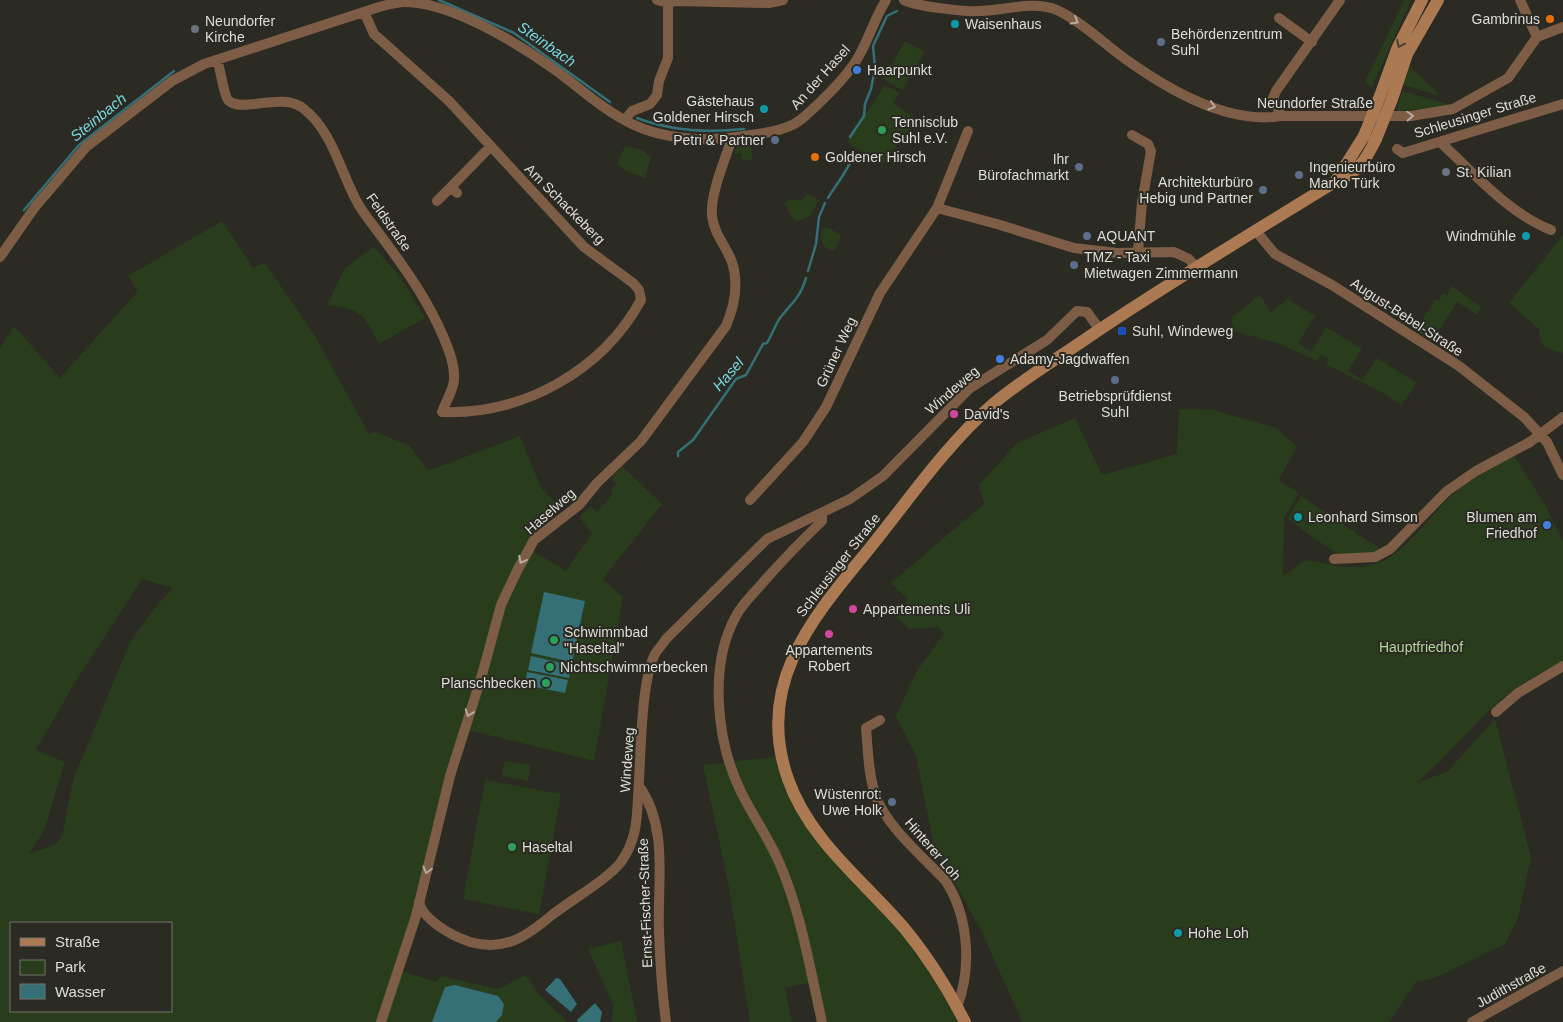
<svg xmlns="http://www.w3.org/2000/svg" width="1563" height="1022" viewBox="0 0 1563 1022" font-family="Helvetica,sans-serif">
<style>
.green{fill:#293d1c;fill-rule:evenodd}
.water{fill:#347076}
.lines{fill:none;stroke-linecap:round;stroke-linejoin:round}
.stream{stroke:#347076;stroke-width:2.5}
.minor{stroke:#7d5d45;stroke-width:10}
.secondary{stroke:#ab7952;stroke-width:12}
.secondary-bridge{stroke:#ab7952;stroke-width:12}
.oneway{stroke:#b7aa9e}
.oneway2{stroke:#4b3e2f}
.food-dot{fill:#e8710a;stroke:#2b2a23;stroke-width:2}
.culture-dot{fill:#0f9aa8;stroke:#2b2a23;stroke-width:2}
.worship-dot{fill:#6b7280;stroke:#2b2a23;stroke-width:2}
.service-dot{fill:#5c6f8a;stroke:#2b2a23;stroke-width:2}
.shop-dot{fill:#3f7fe0;stroke:#2b2a23;stroke-width:2}
.leisure-dot{fill:#2e9e5b;stroke:#2b2a23;stroke-width:2}
.transit-dot{fill:#1a4fb4;stroke:#2b2a23;stroke-width:2}
.hotel-dot{fill:#d1479c;stroke:#2b2a23;stroke-width:2}
.labels{text-anchor:middle;dominant-baseline:central;stroke-width:4;stroke-linejoin:round;paint-order:stroke}
.poi-label{font-size:14px;fill:#deded9;stroke:#2b2a23;text-anchor:start}
.street-label{font-size:14px;fill:#deded9;stroke:#2b2a23}
.park-label{font-size:14px;fill:#b0d699;stroke:#2b2a23}
.water-label{font-size:15px;font-style:italic;fill:#77d7e1;stroke:#2b2a23}
</style>
<rect width="100%" height="100%" fill="#2b2a23"/>
<path class="green" d="M1404,0H1411L1372,87L1365,82Z
M905,41L925,52L902,90L883,79Z
M1409,66L1441,96L1403,85Z
M885,85L900,93L893,103L917,119L882,165L847,142Z
M1402,91L1444,103L1451,106L1397,111Z
M738,142H750L753,159L743,161L741,153L734,154Z
M625,146L643,150L651,158L645,178L624,170L617,163Z
M808,194L819,200L810,216L796,222L784,204L789,199L801,201Z
M222,221L253,268L265,263L315,336L369,434L375,432L409,445L428,471L520,436L541,488L555,502L510,578L400,970L436,982L441,976L498,989L526,975L539,994L567,1022H0V348L14,326L60,378L138,291L128,276ZM142,579L173,588L158,604L130,642L73,780L62,837L54,845L28,854L43,833L65,762L36,750L74,684ZM11,923H171V1011H11Z
M822,227L831,229L840,235V240L834,251C821,249 820,238 822,227Z
M1563,235V353C1547,347 1541,351 1539,329L1509,303Z
M374,247L401,278L425,318L379,344C363,313 362,310 327,305L345,268Z
M1452,286L1481,307L1477,315L1457,302L1432,341L1415,331L1435,300H1439L1443,293L1447,295Z
M1260,295L1271,312L1288,299L1315,316L1298,343L1311,352L1326,327L1362,349L1348,371L1362,380L1377,358L1417,383L1401,405L1381,392L1326,364L1328,359L1321,355L1317,361L1277,343L1233,331L1232,317Z
M1179,409L1214,410L1276,428L1297,446L1279,480L1299,493L1284,518L1283,576L1306,560C1325,563 1348,570 1368,566C1402,560 1428,517 1452,495C1471,479 1492,468 1514,456L1544,503L1563,541V661C1540,673 1515,686 1495,705C1468,730 1445,759 1416,783L1447,772L1495,719L1531,857L1518,918L1505,944L1435,978L1416,982L1389,1022H1022L981,930L934,846L916,756L896,716L916,672L944,634L938,627L909,629L894,614L908,599L891,583L984,504L979,485L1017,443L1075,418L1102,475L1177,454Z
M622,466L662,504L603,579L623,597L594,761L464,729L501,605L533,551L566,571L592,533L579,517L591,506L597,512L613,494L611,491L616,484L611,478Z
M1301,496L1380,549L1374,554H1337L1287,519Z
M782,756L796,798L884,906L965,1022H822L813,982L785,988L792,1022H750L729,887L703,765Z
M504,761L531,765L528,781L502,776Z
M485,780L561,794L539,914L463,899Z
M621,941L637,1022H612L613,1004L588,949Z"/>
<path class="water" d="M544,592L585,601L572,662L531,653Z
M531,656L571,665L569,678L528,670Z
M527,672L568,680L565,693L525,685Z
M556,978L560,979L577,1004L571,1012L545,990Z
M455,985L498,996L504,1004L502,1015L496,1022H432L445,987Z
M595,1003L602,1012L600,1022H578L577,1020Z"/>
<g class="lines">
<path class="stream" d="M439,0L514,33L610,102
M637,118C671,131 707,133 744,129
M850,137L864,116L865,104L871,89L875,68L873,46L887,16L897,11
M828,198C836,184 848,171 853,156
M24,210L79,145L174,71
M808,271L816,244L819,217L825,203
M678,456V452L693,440L736,379L746,375L763,344L767,343C772,335 775,325 780,318C793,301 799,300 806,278"/>
<path class="minor" d="M657,0L668,3L676,1L769,3L783,0
M904,0C915,6 964,12 978,11C1003,11 1033,0 1057,10C1082,22 1102,42 1124,58C1167,89 1227,125 1281,116H1411L1453,109L1508,78L1537,37L1563,27
M1520,0L1537,37
M1279,18L1312,42
M217,60C221,70 223,93 228,100C241,114 282,91 304,109C332,131 340,170 356,200C363,214 375,227 384,240C407,271 428,301 443,336C449,350 455,365 454,380C453,391 446,401 442,412C523,415 602,371 641,300L639,290L633,283L584,247L449,101L374,34L364,12
M1281,116L1273,98L1276,91L1340,0
M625,120L632,111L650,104L657,95L659,81L668,58V3
M1132,135L1148,144L1151,151L1142,202L1138,252
M1440,142C1474,173 1508,213 1551,230
M1397,149L1403,153L1563,104
M457,193L451,187L490,147
M437,201L451,187
M937,208L968,131
M1255,230L1275,254L1332,285L1459,366L1524,417L1547,442L1563,475
M0,257L35,207L86,147L172,81L204,64L379,7C387,5 396,2 405,2C451,2 521,45 558,72C582,90 605,111 632,124C664,140 709,142 744,136C764,133 789,131 804,117C822,101 843,81 856,61C868,42 874,19 886,0
M750,500L803,442L826,407L880,293L937,208L997,224L1074,248L1117,253L1174,252L1189,259L1196,267
M822,513V521C800,542 779,564 759,587C751,596 741,606 736,616C708,666 717,743 741,792C753,816 768,837 779,862C801,912 810,969 822,1022
M1334,559L1375,557L1390,549L1447,491L1476,471L1530,442L1563,417
M1496,712L1518,693L1563,666
M880,720L866,728C868,749 868,773 875,794C885,825 922,856 945,880C969,916 972,968 957,1007
M639,786C669,828 657,883 659,931C660,961 662,992 666,1022
M419,902C423,920 452,936 470,942C505,952 527,936 552,915C571,900 607,880 621,862C636,841 637,821 638,797C641,762 640,683 655,654C658,649 663,644 666,639L767,539L850,499L883,476L970,388L1047,340L1077,311L1087,312L1100,330
M381,1022L416,916L450,776L482,675L501,605L517,571L534,540L579,505L597,483L641,441L726,326C735,305 739,284 732,262C726,246 714,234 712,216C710,194 725,160 732,138
M1472,1022L1563,971"/>
<path class="secondary" d="M1380,96L1397,49L1422,0
M1392,99L1407,54L1438,0
M1335,182L1364,136
M965,1022C948,989 928,957 905,929C864,881 809,840 788,779C755,686 810,621 865,554C906,504 943,448 993,404C1024,378 1060,357 1093,334C1172,281 1253,232 1335,182C1358,172 1365,162 1376,139"/>
<path class="secondary-bridge" d="M1364,136L1380,96
M1376,139L1392,99"/>
</g>
<defs><path id="oneway-chevron" d="M-2-3.5L2.5 0L-2 3.5" fill="none" stroke-width="1.6" stroke-linecap="round" stroke-linejoin="round" transform="scale(1.25)"/></defs>
<g class="oneway">
<use href="#oneway-chevron" transform="translate(1075 21) rotate(31)"/>
<use href="#oneway-chevron" transform="translate(1212 106) rotate(17)"/>
<use href="#oneway-chevron" transform="translate(1410 116) rotate(-3)"/>
<use href="#oneway-chevron" transform="translate(522 560) rotate(118)"/>
<use href="#oneway-chevron" transform="translate(469 713) rotate(109)"/>
<use href="#oneway-chevron" transform="translate(427 870) rotate(105)"/>
</g>
<use class="oneway2" href="#oneway-chevron" transform="translate(1400 44) rotate(115)"/>
<g class="food-dot">
<circle cx="1550" cy="19" r="5"/>
<circle cx="815" cy="157" r="5"/>
</g>
<g class="culture-dot">
<circle cx="955" cy="24" r="5"/>
<circle cx="764" cy="109" r="5"/>
<circle cx="1526" cy="236" r="5"/>
<circle cx="1298" cy="517" r="5"/>
<circle cx="1178" cy="933" r="5"/>
</g>
<g class="worship-dot">
<circle cx="195" cy="29" r="5"/>
<circle cx="1446" cy="172" r="5"/>
</g>
<g class="service-dot">
<circle cx="1161" cy="42" r="5"/>
<circle cx="775" cy="140" r="5"/>
<circle cx="1079" cy="167" r="5"/>
<circle cx="1299" cy="175" r="5"/>
<circle cx="1263" cy="190" r="5"/>
<circle cx="1087" cy="236" r="5"/>
<circle cx="1074" cy="265" r="5"/>
<circle cx="1115" cy="380" r="5"/>
<circle cx="892" cy="802" r="5"/>
</g>
<g class="shop-dot">
<circle cx="857" cy="70" r="5"/>
<circle cx="1000" cy="359" r="5"/>
<circle cx="1547" cy="525" r="5"/>
</g>
<g class="leisure-dot">
<circle cx="882" cy="130" r="5"/>
<circle cx="554" cy="640" r="5"/>
<circle cx="550" cy="667" r="5"/>
<circle cx="546" cy="683" r="5"/>
<circle cx="512" cy="847" r="5"/>
</g>
<rect class="transit-dot" x="1117" y="326" width="10" height="10" rx="2.5"/>
<g class="hotel-dot">
<circle cx="954" cy="414" r="5"/>
<circle cx="853" cy="609" r="5"/>
<circle cx="829" cy="634" r="5"/>
</g>
<g class="labels">
<g class="poi-label">
<text x="1540" y="19" text-anchor="end">Gambrinus</text>
<text x="205" y="21">Neundorfer<tspan x="205" dy="16">Kirche</tspan></text>
<text x="965" y="24">Waisenhaus</text>
<text x="1171" y="34">Behördenzentrum<tspan x="1171" dy="16">Suhl</tspan></text>
<text x="867" y="70">Haarpunkt</text>
<text x="754" y="101" text-anchor="end">Gästehaus<tspan x="754" dy="16">Goldener Hirsch</tspan></text>
<text x="892" y="122">Tennisclub<tspan x="892" dy="16">Suhl e.V.</tspan></text>
<text x="765" y="140" text-anchor="end">Petri &amp; Partner</text>
<text x="825" y="157">Goldener Hirsch</text>
<text x="1069" y="159" text-anchor="end">Ihr<tspan x="1069" dy="16">Bürofachmarkt</tspan></text>
<text x="1309" y="167">Ingenieurbüro<tspan x="1309" dy="16">Marko Türk</tspan></text>
<text x="1456" y="172">St. Kilian</text>
<text x="1253" y="182" text-anchor="end">Architekturbüro<tspan x="1253" dy="16">Hebig und Partner</tspan></text>
<text x="1097" y="236">AQUANT</text>
<text x="1516" y="236" text-anchor="end">Windmühle</text>
<text x="1084" y="257">TMZ - Taxi<tspan x="1084" dy="16">Mietwagen Zimmermann</tspan></text>
<text x="1132" y="331">Suhl, Windeweg</text>
<text x="1010" y="359">Adamy-Jagdwaffen</text>
<text x="1115" y="396" text-anchor="middle">Betriebsprüfdienst<tspan x="1115" dy="16">Suhl</tspan></text>
<text x="964" y="414">David's</text>
<text x="1308" y="517">Leonhard Simson</text>
<text x="1537" y="517" text-anchor="end">Blumen am<tspan x="1537" dy="16">Friedhof</tspan></text>
<text x="863" y="609">Appartements Uli</text>
<text x="564" y="632">Schwimmbad<tspan x="564" dy="16">"Haseltal"</tspan></text>
<text x="829" y="650" text-anchor="middle">Appartements<tspan x="829" dy="16">Robert</tspan></text>
<text x="560" y="667">Nichtschwimmerbecken</text>
<text x="536" y="683" text-anchor="end">Planschbecken</text>
<text x="882" y="794" text-anchor="end">Wüstenrot:<tspan x="882" dy="16">Uwe Holk</tspan></text>
<text x="522" y="847">Haseltal</text>
<text x="1188" y="933">Hohe Loh</text>
</g>
<g class="street-label">
<text transform="translate(820 77) rotate(-48)">An der Hasel</text>
<text x="1315" y="103">Neundorfer Straße</text>
<text transform="translate(1475 115) rotate(-17)">Schleusinger Straße</text>
<text transform="translate(565 204) rotate(45)">Am Schackeberg</text>
<text transform="translate(389 222) rotate(55)">Feldstraße</text>
<text transform="translate(1407 317) rotate(33)">August-Bebel-Straße</text>
<text transform="translate(836 352) rotate(-65)">Grüner Weg</text>
<text transform="translate(952 390) rotate(-41)">Windeweg</text>
<text transform="translate(550 511) rotate(-41)">Haselweg</text>
<text transform="translate(838 565) rotate(-52)">Schleusinger Straße</text>
<text transform="translate(627 760) rotate(-86)">Windeweg</text>
<text transform="translate(933 849) rotate(49)">Hinterer Loh</text>
<text transform="translate(645 903) rotate(-92)">Ernst-Fischer-Straße</text>
<text transform="translate(1511 985) rotate(-29)">Judithstraße</text>
</g>
<g class="park-label">
<text x="1421" y="647">Hauptfriedhof</text>
</g>
<g class="water-label">
<text transform="translate(547 44) rotate(35)">Steinbach</text>
<text transform="translate(98 117) rotate(-39)">Steinbach</text>
<text transform="translate(728 374) rotate(-49)">Hasel</text>
</g>
</g>
<rect x="10" y="922" width="162" height="90" fill="#2b2a23" stroke="#73726c"/>
<rect x="20" y="938" width="25" height="8" fill="#ab7952" stroke="#73726c"/>
<text x="55" y="947" font-size="15" fill="#deded9">Straße</text>
<rect x="20" y="960" width="25" height="15" fill="#293d1c" stroke="#73726c"/>
<text x="55" y="972" font-size="15" fill="#deded9">Park</text>
<rect x="20" y="984" width="25" height="15" fill="#347076" stroke="#73726c"/>
<text x="55" y="997" font-size="15" fill="#deded9">Wasser</text>
</svg>
